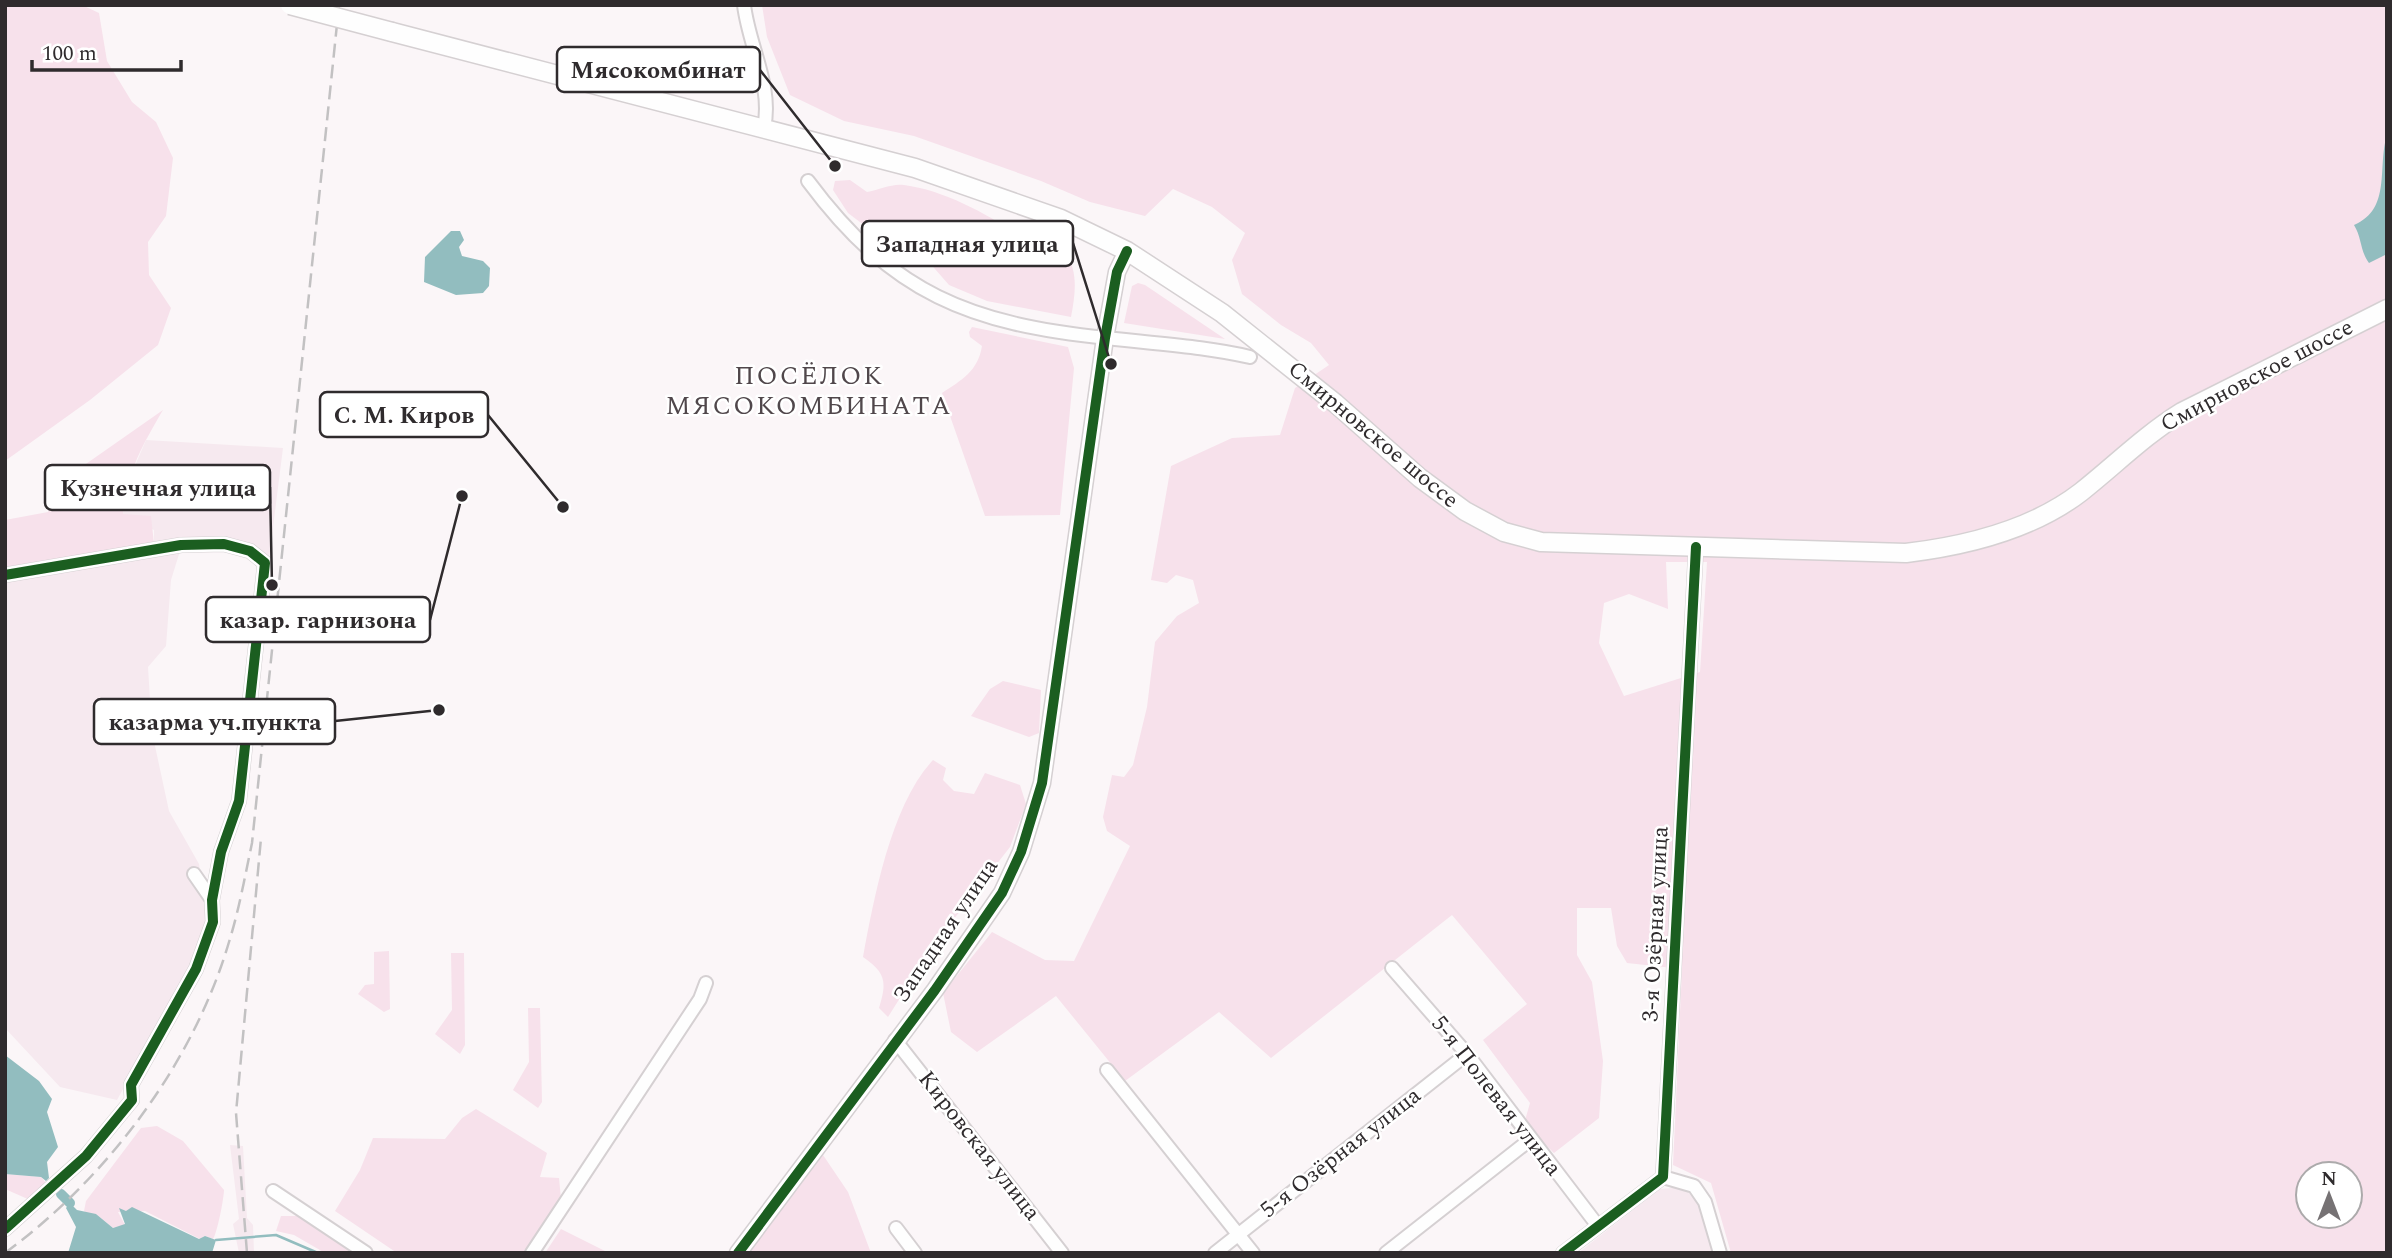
<svg xmlns="http://www.w3.org/2000/svg" width="2392" height="1258" viewBox="0 0 2392 1258" font-family="Spectral,serif">
<style>
.built{fill:#f6e9ef}
.green{fill:#f7e1eb;fill-rule:evenodd}
.water{fill:#92bdbf}
.lines{fill:none;stroke-linecap:round;stroke-linejoin:round}
.stream{stroke:#92bdbf;stroke-width:2.5}
.canal{stroke:#92bdbf;stroke-width:10}
.minor-casing{stroke:#d5d0d2;stroke-width:16}
.tertiary-casing{stroke:#d5d0d2;stroke-width:19}
.secondary-casing{stroke:#d5d0d2;stroke-width:21}
.minor{stroke:#fefefe;stroke-width:12}
.tertiary{stroke:#fefefe;stroke-width:16}
.secondary{stroke:#fefefe;stroke-width:18}
.rail{stroke:#c2c1c2;stroke-width:2.5;stroke-dasharray:14 7;stroke-linecap:butt}
.secondary-bridge-casing{stroke:#d5d0d2;stroke-width:21;stroke-linecap:butt}
.secondary-bridge{stroke:#fefefe;stroke-width:18}
.cycleway-casing{stroke:#fff;stroke-width:15}
.cycleway{stroke:#1b5e20;stroke-width:10}
.labels{text-anchor:middle;dominant-baseline:central;stroke-width:5;stroke-linejoin:round;paint-order:stroke}
.street-label{font-size:23px;fill:#2f2b2d;stroke:#fff}
.quarter-label{font-size:26px;letter-spacing:2px;fill:#50474b;stroke:#fff}
.leader{fill:none;stroke:#2f2b2d;stroke-width:2.5}
.callout-dot{fill:#2f2b2d;stroke:#fff;stroke-width:2.5}
.callout{fill:#fff;stroke:#2f2b2d;stroke-width:2.5}
.callout-label{font-size:24px;text-anchor:middle;font-weight:bold;fill:#2f2b2d}
</style>
<rect width="100%" height="100%" fill="#fbf6f8"/>
<path class="built" d="M146,440L283,448L269,559L253,545L235,540L181,539L154,544V530L123,514L125,489Z
M180,551L171,580L166,646L148,667L152,732L169,811L199,864L208,923L190,967L117,1100L60,1087L5,1028V580Z
M230,1145L243,1146L247,1218L253,1225L254,1253H239L233,1224L239,1219Z
M1683,1187L1699,1204L1713,1253H1578L1660,1189Z"/>
<path class="green" d="M5,5H82L99,13L107,61L132,102L156,122L173,158L166,216L148,242L149,275L171,308L158,345L90,400L5,461Z
M762,5H2387V1253H1731L1711,1183L1673,1165L1682,969L1627,963L1617,946L1611,908H1577V955L1592,982L1603,1061L1599,1118L1554,1153L1524,1124L1530,1103L1483,1040L1527,1004L1452,915L1271,1058L1219,1012L1125,1081L1056,996L977,1052L951,1032L943,993L992,932L1045,960L1074,961L1130,846L1107,831L1103,817L1112,775L1124,777L1133,765L1147,707L1155,642L1177,616L1199,603L1193,580L1176,575L1167,583L1151,580L1171,466L1232,438L1280,435L1295,388L1329,365L1311,343L1281,325L1242,294L1232,260L1245,233L1212,207L1173,189L1145,216L1090,202L1041,181L914,136L844,121L790,95L767,37ZM1666,562H1707L1700,672L1624,696L1599,643L1604,603L1629,594L1668,609ZM2308,1174H2350V1216H2308Z
M850,180L867,192C878,190 893,183 904,185C943,190 986,213 1018,235L1039,231C1077,253 1079,276 1071,317L987,301L949,285L928,261L902,244L877,235L848,213L833,190L835,181Z
M1138,283L1145,285L1225,339L1124,323L1132,286Z
M972,327L1068,347L1074,368L1060,515L985,516L942,393C962,380 978,371 982,346L970,337L969,332Z
M163,410C143,444 126,474 123,514L151,516L154,544L5,567V520L48,512L63,480Z
M1003,681L1041,690L1039,733L1029,737L971,716L990,689Z
M933,760L946,768L943,780L954,791L974,794L985,773L1020,785L1026,804L1010,847L932,947L888,1017L879,1008C887,982 886,973 863,957C874,898 891,805 933,760Z
M389,951L390,1009L384,1012L358,994L365,985L374,984V952Z
M451,953H464L465,1045L460,1054L435,1034L452,1010Z
M528,1008H540L542,1102L538,1108L513,1090L529,1062Z
M476,1109L547,1153L540,1177L559,1178L561,1199L526,1253H397L335,1211L360,1170L373,1138L445,1139L462,1118Z
M157,1126L183,1141L224,1190C224,1198 217,1234 213,1239L205,1236L200,1239L145,1211L118,1212L125,1225L113,1228L96,1214H87L84,1211L86,1201L141,1128Z
M823,1155L848,1192L871,1253H749Z
M5,1174L41,1177L47,1184L30,1200L5,1189Z
M281,1216H300L354,1253H325L294,1235L276,1231Z
M561,1229L609,1253H545Z"/>
<path class="water" d="M2387,135V254L2369,263C2360,251 2362,238 2354,225C2392,209 2377,167 2387,135Z
M451,231H460L464,240L459,247L462,256L483,261L490,268L489,286L483,293L456,295L424,282L425,257Z
M5,1055L39,1081L52,1099L47,1112L58,1147L47,1162L49,1178L46,1181L41,1177L5,1174Z
M70,1203L77,1210L96,1214L113,1228L125,1224L119,1208L126,1211L132,1207L199,1239L205,1236L216,1240L212,1253H68L76,1227L66,1208Z"/>
<g class="lines">
<path class="stream" d="M216,1240L276,1235L318,1253"/>
<path class="canal" d="M61,1194L70,1203"/>
<g class="minor-casing">
<path id="minor" d="M744,5C749,47 773,86 764,128
M808,181C892,294 970,324 1107,338C1155,344 1203,346 1250,357
M5,575L181,545L224,544L250,551L265,563L239,801L221,852L212,900L213,922L196,969L131,1085L132,1100L86,1156L5,1229
M194,874L212,900
M1392,968L1467,1054L1598,1226
M895,1040L1062,1253
M1107,1070L1253,1253
M1663,1177L1694,1186L1705,1202L1720,1253
M273,1191L366,1253
M896,1228L915,1253
M532,1253L700,999L706,983
M1215,1253L1467,1054
M1386,1253L1531,1139
M1563,1253L1663,1177L1696,547"/>
</g>
<g class="tertiary-casing">
<path id="tertiary" d="M738,1253L935,990L1002,893L1021,852L1042,783L1105,338L1117,272L1127,251"/>
</g>
<g class="secondary-casing">
<path id="secondary" d="M392,32L915,168L1061,219L1127,251L1222,313L1335,403L1420,478L1465,511L1504,532L1541,542L1906,553C1965,546 2033,529 2081,492C2115,465 2145,435 2182,412L2387,309"/>
</g>
<use href="#minor" class="minor"/>
<use href="#tertiary" class="tertiary"/>
<use href="#secondary" class="secondary"/>
<path class="rail" d="M5,1253C107,1178 193,1064 229,942C239,910 245,876 252,843L339,5
M247,1253L236,1113L261,838"/>
<g class="secondary-bridge-casing">
<path id="secondary-bridge" d="M290,5L392,32"/>
</g>
<use href="#secondary-bridge" class="secondary-bridge"/>
<g class="cycleway-casing">
<path id="cycleway" d="M5,575L181,545L224,544L250,551L265,563L239,801L221,852L212,900L213,922L196,969L131,1085L132,1100L86,1156L5,1229
M738,1253L935,990L1002,893L1021,852L1042,783L1105,338L1117,272L1127,251
M1563,1253L1663,1177L1696,547"/>
</g>
<use href="#cycleway" class="cycleway"/>
</g>
<g class="labels">
<g class="street-label">
<text transform="translate(2257 376) rotate(-28)">Смирновское шоссе</text>
<text transform="translate(1373 435) rotate(40)">Смирновское шоссе</text>
<text transform="translate(1656 924) rotate(-87)">3-я Озёрная улица</text>
<text transform="translate(946 931) rotate(-56)">Западная улица</text>
<text transform="translate(1496 1096) rotate(52)">5-я Полевая улица</text>
<text transform="translate(979 1146) rotate(52)">Кировская улица</text>
<text transform="translate(1341 1153) rotate(-38)">5-я Озёрная улица</text>
</g>
<g class="quarter-label">
<text x="809" y="376">ПОСЁЛОК<tspan x="809" dy="30">МЯСОКОМБИНАТА</tspan></text>
</g>
</g>
<path class="leader" d="M835 166L760 70M1111 364L1073 243M563 507L488 415M272 585L270 487M462 496L430 620M439 710L335 721"/>
<g class="callout-dot">
<circle cx="835" cy="166" r="7"/>
<circle cx="1111" cy="364" r="7"/>
<circle cx="563" cy="507" r="7"/>
<circle cx="272" cy="585" r="7"/>
<circle cx="462" cy="496" r="7"/>
<circle cx="439" cy="710" r="7"/>
</g>
<g class="callout">
<rect x="557" y="47" width="203" height="45" rx="7"/>
<rect x="862" y="221" width="211" height="45" rx="7"/>
<rect x="320" y="392" width="168" height="45" rx="7"/>
<rect x="45" y="465" width="225" height="45" rx="7"/>
<rect x="206" y="597" width="224" height="45" rx="7"/>
<rect x="94" y="699" width="241" height="45" rx="7"/>
</g>
<g class="callout-label">
<text x="658" y="78">Мясокомбинат</text>
<text x="967" y="252">Западная улица</text>
<text x="404" y="423">С. М. Киров</text>
<text x="158" y="496">Кузнечная улица</text>
<text x="318" y="628">казар. гарнизона</text>
<text x="215" y="730">казарма уч.пункта</text>
</g>
<rect width="2392" height="1258" fill="none" stroke="#2f2b2d" stroke-width="14"/>
<g transform="translate(2329 1195)"><circle r="33" fill="#ffffff" stroke="#acaaab" stroke-width="2"/>
<path d="M0-5L12 26L0 18L-12 26Z" fill="#767274"/>
<text y="-10" font-size="19" font-weight="bold" text-anchor="middle" fill="#2f2b2d">N</text>
</g>
<path d="M32 60v10h149v-10" fill="none" stroke="#2f2b2d" stroke-width="3.5"/>
<text x="42" y="60" font-size="21" fill="#2f2b2d" stroke="#ffffff" stroke-width="5" paint-order="stroke">100 m</text>
</svg>
